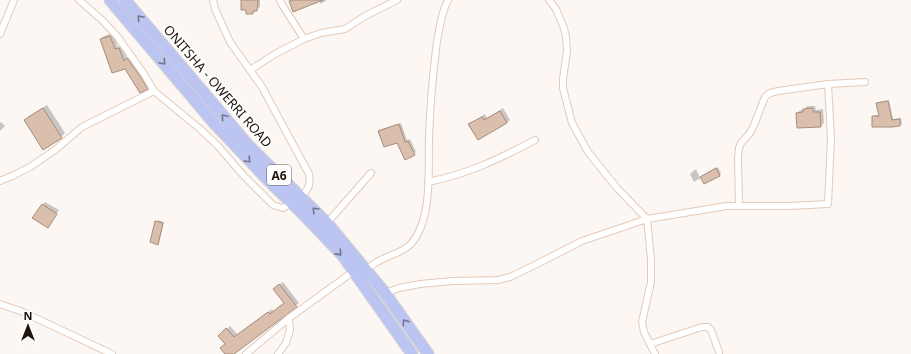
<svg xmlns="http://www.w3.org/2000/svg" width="911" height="354" viewBox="0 0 911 354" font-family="'Noto Sans',sans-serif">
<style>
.shadow{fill:#0003}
.building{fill:#dbbfad;stroke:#a68d7d}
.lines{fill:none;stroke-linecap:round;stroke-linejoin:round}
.street-casing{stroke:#e4cab8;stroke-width:8}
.highway-casing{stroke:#d6d5d4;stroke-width:13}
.street{stroke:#fff;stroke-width:6}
.highway{stroke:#bcc4f2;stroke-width:11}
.oneway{stroke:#74758b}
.labels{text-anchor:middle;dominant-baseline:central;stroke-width:4;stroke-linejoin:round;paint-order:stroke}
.shield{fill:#fff;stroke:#615b56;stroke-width:1}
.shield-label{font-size:12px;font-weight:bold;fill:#1d150e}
.street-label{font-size:13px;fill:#1d150e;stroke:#fff}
</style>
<rect width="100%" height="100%" fill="#fcf7f3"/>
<path class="shadow" d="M242,0H260V7L253,13Z
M292,0H327L321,4L319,1H290Z
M113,33L118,47L122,45L127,59L131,56L150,86L147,88L126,67L101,39L104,36Z
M889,100L893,119L901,118L902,124L900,125L873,117L875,115H880L877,104L879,102Z
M47,105L65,133L61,137L25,120L29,116Z
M807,106H815L816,110L823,109L824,123L821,126L797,113L800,110H804Z
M503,108L510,120L507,123L473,122L485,114L487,118Z
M1,122L5,126L0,131V123Z
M401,123L407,140L410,139L416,152L414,154L397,142L379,131L382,129Z
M718,167L721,173L720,175L701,177L699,179L694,182L690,174L696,169L700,178L703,175Z
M45,202L59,210L50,224L42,205Z
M158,220L164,222L159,242L157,243L156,222Z
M283,282L299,303L232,354H226V344L219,336L230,326L238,335L272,309L274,312L285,303L277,286Z"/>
<path class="building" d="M241,0H258L257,11H253V14H246V10H241Z
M292,0H323L293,12L289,1Z
M110,36L115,49L119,48L124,61L127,58L140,76L148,89L140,93L125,69L112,73L100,39Z
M888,101L892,120L900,119V126L892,127H872V116H879L876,103Z
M43,108L62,138L43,150L24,120Z
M813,108V112H820L821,127L797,128L796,113L803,112V109Z
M500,111L507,123L478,140L468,124L482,117L484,120Z
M399,124L405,142L408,141L415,155L405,160L397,143L384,147L378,131Z
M716,168L720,176L704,184L700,177Z
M42,204L57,214L48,228L32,218Z
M155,221L163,223L158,245L150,242Z
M279,284L297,307L234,354H225L220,348L225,344L218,336L226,328L234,337L268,312L270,314L284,303L273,289Z"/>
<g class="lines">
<g class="street-casing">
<path id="street" d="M79,0L102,20L117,36L144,74L154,91L200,129L217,145L244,176L273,205L283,208L291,203
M213,0L215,9L230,42L262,87L309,174C311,186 308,188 302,197
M280,0L281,3L304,39
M549,0L556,9L564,28L566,37L567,51L563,79V88L572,123L588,152L617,188L647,219L651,259V282L642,322L644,332L655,354
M0,34L14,0
M250,70L275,54L304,39L321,33L345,29L365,16L397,0
M0,181L12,176L30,167L55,150L82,127L154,91
M428,182C468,174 499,159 535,140
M739,206L738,157L739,148L741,143L750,133L754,125L765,97L770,93L778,91L828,84L865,82
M327,223L371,173
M366,270C370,267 374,263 379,261C389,255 402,253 411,244C433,218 428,170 429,138C430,106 433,73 437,41C440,27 441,13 448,0
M385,293L399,288L420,284L453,281L498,280L510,277L533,266L582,241L647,219L727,206H790L828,204L831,138L828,84
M0,304L23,312L112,354
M650,344L702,327H708L711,330L719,352
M246,354L289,318L354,271
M278,354L286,343L290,330L289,318"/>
</g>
<g class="highway-casing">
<path id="highway" d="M110,0L214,123L267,179L302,213L343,256L412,354
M125,0L249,146L327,223L385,293L428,354"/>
</g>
<use href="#street" class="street"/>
<use href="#highway" class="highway"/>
</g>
<defs><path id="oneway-chevron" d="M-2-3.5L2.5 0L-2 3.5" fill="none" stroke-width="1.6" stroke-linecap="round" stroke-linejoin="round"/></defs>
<g class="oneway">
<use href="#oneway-chevron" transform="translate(140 18) rotate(-130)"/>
<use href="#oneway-chevron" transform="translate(163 62) rotate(50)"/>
<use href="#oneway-chevron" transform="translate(224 117) rotate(-130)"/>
<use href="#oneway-chevron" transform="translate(248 160) rotate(47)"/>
<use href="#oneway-chevron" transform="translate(315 210) rotate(-135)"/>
<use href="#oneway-chevron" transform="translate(339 253) rotate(48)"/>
<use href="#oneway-chevron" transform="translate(405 322) rotate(-125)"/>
</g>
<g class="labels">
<rect class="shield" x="267" y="165" width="24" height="20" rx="3"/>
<g class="shield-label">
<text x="279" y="175">A6</text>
</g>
<g class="street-label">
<text transform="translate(218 86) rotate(49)">ONITSHA - OWERRI ROAD</text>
</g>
</g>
<g transform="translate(28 326)" stroke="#ffffff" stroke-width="3" paint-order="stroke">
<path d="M0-3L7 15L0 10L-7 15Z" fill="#1d150e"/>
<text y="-6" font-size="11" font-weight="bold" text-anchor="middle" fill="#1d150e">N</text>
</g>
</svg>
